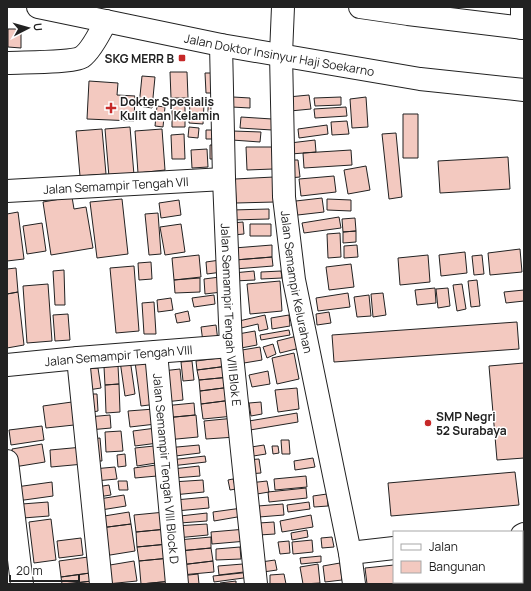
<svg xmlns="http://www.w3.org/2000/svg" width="531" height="591" viewBox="0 0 531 591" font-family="Manrope,sans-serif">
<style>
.building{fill:#f3c9c0;stroke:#222}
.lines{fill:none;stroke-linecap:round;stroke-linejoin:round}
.minor-casing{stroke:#222;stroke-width:24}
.major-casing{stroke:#222;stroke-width:24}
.minor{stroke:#fff;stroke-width:22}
.major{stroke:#fff;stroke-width:22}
.poi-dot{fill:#c62828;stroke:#fff;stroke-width:1.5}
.labels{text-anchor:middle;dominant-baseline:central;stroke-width:3;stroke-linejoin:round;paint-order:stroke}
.street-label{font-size:12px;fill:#222;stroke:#fff}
.poi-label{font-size:12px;font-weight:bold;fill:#222;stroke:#fff;text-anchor:start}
</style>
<rect width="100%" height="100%" fill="#fff"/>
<path class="building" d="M8,29H21V48L8,47Z
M170,72H187L188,98H171Z
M205,73H218V93H206Z
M142,76L155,77L152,108L139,106Z
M89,81L118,83L117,95L135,96L134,121L87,119Z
M309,95L311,109L290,111L288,97Z
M233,97L250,98V108L232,107Z
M341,97V105L315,106L314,98Z
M366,97L368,127L352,128L350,99Z
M208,102H220V115H208Z
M190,103L204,104L203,124L189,123Z
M172,105H185V127H172Z
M157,106L165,107L163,127L155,126Z
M346,107L347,116L315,118L314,109Z
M403,114H418V158H403Z
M241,117L272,119V130L240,128Z
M347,121L349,134L332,135L331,122Z
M327,125L328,134L299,138L298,129Z
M130,127L134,175L109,177L105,129Z
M189,127L199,128L198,138L188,137Z
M102,129L106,174L80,176L76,131Z
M162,129L165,170L138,173L135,131Z
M206,130H219V139H206Z
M233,131L261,132L260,142L232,140Z
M396,133L402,197L389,199L382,134Z
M184,134L185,159H172L171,135Z
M315,140L316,152L291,154L290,143Z
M210,145H219V159H210Z
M246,147H273V169L247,170Z
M207,149L208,167L192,168L191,150Z
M351,150L352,165L304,168L303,153Z
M508,157L510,189L440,193L438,161Z
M287,160H298L300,177L289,178Z
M366,166L370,190L348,194L344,170Z
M334,176L336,192L301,196L299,179Z
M274,177L275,202L236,203L235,179Z
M72,197L74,209L86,207L93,248L51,255L43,202Z
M322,198L324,212L289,216L287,202Z
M122,199L128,254L97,258L90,202Z
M327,199L351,200V211L327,210Z
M179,200L181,215L161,218L159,203Z
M269,209V219L232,220V210Z
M18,212L24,259L7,261V214Z
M158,213L161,254L149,255L145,214Z
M339,217L341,228L304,233L302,223Z
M355,218L356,231L343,232L342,219Z
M243,222L244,234L233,235L232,223Z
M42,223L46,251L27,254L23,226Z
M181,224L185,252L165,255L160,227Z
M250,224H271V236H250Z
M356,231V242L343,243V232Z
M340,233L341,257L328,258L327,234Z
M272,245V257L235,260L234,248Z
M357,245L358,257L344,258V246Z
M520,249L522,272L490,275L488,253Z
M465,252L467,273L441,276L439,255Z
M199,255L201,277L174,280L172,258Z
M428,255L430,282L400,285L398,258Z
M482,255L484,274L474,275L472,256Z
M272,257L273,266L235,269V260Z
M220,260L222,272L207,274L206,262Z
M151,262L152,279L139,280L138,263Z
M351,264L354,287L329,290L326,267Z
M134,266L139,331L116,333L110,268Z
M16,268L18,292L7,294V269Z
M64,270L65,305H55L53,271Z
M254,271L255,280L234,281L233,273Z
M281,271L282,278L261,279V272Z
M220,277L222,292L205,294L204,279Z
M200,278V292L175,293L174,280Z
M477,280L480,306L471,307L468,281Z
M280,281L282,311L250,314L247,284Z
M48,284L52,341L27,343L23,286Z
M462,284L466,309L457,311L453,285Z
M435,288L436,303L417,305L415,290Z
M448,288L450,306L438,308L436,289Z
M524,290V301L506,303L504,292Z
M18,292L24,345L7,348V294Z
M348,293L350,307L318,311L316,298Z
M383,293L386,315L373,317L371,294Z
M214,295L215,304L194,307L192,298Z
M369,295L371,316L357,317L354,297Z
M171,298L173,310L158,312L157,300Z
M154,302L156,334H144L142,303Z
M188,311L190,321L177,323L175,314Z
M329,312L331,323L317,325L316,314Z
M68,314L70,340L55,341L53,315Z
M265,315L268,329L259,331L258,324L241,328L239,321Z
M289,315L290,326L272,329L271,318Z
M517,322L519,349L334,362L332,335Z
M216,325L218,341L203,342L201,327Z
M289,330L290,335L261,340L260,335Z
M255,331L257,345L241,348L238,334Z
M297,336L300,348L280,353L277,341Z
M273,344L276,354L267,358L263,347Z
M260,347L262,360L238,364L236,351Z
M294,353L299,379L277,384L272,358Z
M227,357L228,366L197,370L196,361Z
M130,359L135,394L125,396L120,361Z
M151,359L157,404L141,406L135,362Z
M192,361L194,380L183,381L181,362Z
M524,363V458L497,460L489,366Z
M118,366L119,384L105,385L104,367Z
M228,366L230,377L199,380L197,370Z
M98,368L101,388L88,390L85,369Z
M180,369L183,400L165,402L162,371Z
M268,371L270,384L252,387L249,375Z
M230,377L231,387L200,391L199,380Z
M119,384L120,412L106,413L105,385Z
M231,387L232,400L201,404L200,391Z
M297,388L299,409L278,412L275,390Z
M87,394H97L98,411L88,413Z
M232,400L234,416L203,419L201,404Z
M72,402L74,425L46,428L43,406Z
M261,402L262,414L251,416L249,403Z
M194,403L195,415L164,418L163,406Z
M154,409L156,424L130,427L128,411Z
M297,413L298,422L250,430L249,421Z
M110,415L111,428L89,430L88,417Z
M196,415L198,437L166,440L164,418Z
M235,418L236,437L206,439L204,421Z
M42,426L44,440L11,445L9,430Z
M156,428L158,443L135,446L133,431Z
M121,431L123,451L106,452L105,432Z
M100,438L102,461H93L91,439Z
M281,440H289L290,454H282Z
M42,444L45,462L14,467L12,449Z
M199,445L200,453L167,457L166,448Z
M264,445L266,454L247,457L245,448Z
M154,446L156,463L137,466L135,448Z
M272,446H278L279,453L273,454Z
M83,447L84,464L51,467L50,450Z
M125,454L126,466L118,467L117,455Z
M205,456L206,462L171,466L170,460Z
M313,458L315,467L295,470L294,461Z
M259,459L261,473L248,474L246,460Z
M156,465L157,476L135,478L134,468Z
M199,466L200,476L174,478L173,469Z
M115,467L117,479L95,481L93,469Z
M515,472L519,505L391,516L388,483Z
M306,476L307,487L275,490L274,479Z
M233,479L236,489L230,490L228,480Z
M203,480L204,492L173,495L172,482Z
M118,481H127L128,490H119Z
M267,481L269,492L251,495L249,483Z
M52,482L53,496L17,501L16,487Z
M109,485L111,495L98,497L97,487Z
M306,488L307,498L269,502L268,492Z
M327,494L328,506L314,507L313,496Z
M124,495L126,506L101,510L99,499Z
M208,497L209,508L176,511L175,500Z
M48,502L49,516L23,518L22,504Z
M309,502L310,509L288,512L287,505Z
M283,504L284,515L259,517L258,506Z
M242,508L243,516L214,521L213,512Z
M129,512L131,524L100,528L98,517Z
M165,512L167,529L136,532L134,515Z
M207,513V521L180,523V516Z
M311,515L313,527L282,532L280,521Z
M51,519L56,560L34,563L29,522Z
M274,522L275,534L259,535V523Z
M131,524L135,551L104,556L100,528Z
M207,524L208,535L176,538L175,526Z
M167,529L168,544L137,547L136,532Z
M246,529L247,541L212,544L211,532Z
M307,530L308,537L292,540L291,533Z
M211,537V548L179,551L178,540Z
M332,537L334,547L322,548L321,538Z
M81,538L83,555L59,558L57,541Z
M312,540L313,552L293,554L292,542Z
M289,541L290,553L280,554L278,542Z
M168,544L170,558L139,561L137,547Z
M240,547L241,559L216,560V549Z
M211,548L213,561L180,565L179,551Z
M321,556V562L301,564L300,558Z
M88,557L90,573L61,577L59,561Z
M170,558L172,581L141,584L139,561Z
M275,560L277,570L263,572L261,562Z
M134,561L137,581L107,584L104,566Z
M213,561L214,572L181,575L180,565Z
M340,563L342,580L325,582L323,566Z
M243,564L244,572L219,575L218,566Z
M318,564L320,583L303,584L300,567Z
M394,565V582H407L408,584H367L365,568Z
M251,572V577L214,582L213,576Z
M90,573L92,581L62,584L61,577Z
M198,574L199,584H181L180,576Z
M284,574L286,584H270V575Z
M92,581V584H69Z
M172,581V584H141Z
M236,581V584H220V583Z
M421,582H464L465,584H421Z"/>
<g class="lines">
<g class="minor-casing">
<g id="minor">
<path id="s1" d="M283,7L281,54L284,197L294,280L350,553L354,584"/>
<path d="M522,28V7"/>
<path id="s2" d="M221,45L224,179L231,346L256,584"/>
<path d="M7,63C21,62 72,63 82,57C91,51 101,31 106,21"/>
<path id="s3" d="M7,191L224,179"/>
<path id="s4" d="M156,352L177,584"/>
<path d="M78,358L101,584"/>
<path id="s5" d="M7,365L78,358L231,346"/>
<path d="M7,461L22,584"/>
<path d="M522,535L524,534"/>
<path d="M350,553L394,548"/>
</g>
</g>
<g class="major-casing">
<g id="major">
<path id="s6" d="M38,7L221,45L420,79L524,90"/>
<path d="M360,7L408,14L524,28"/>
</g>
</g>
<use href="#minor" class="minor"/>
<use href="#major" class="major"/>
</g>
<g class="poi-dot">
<rect x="178" y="54" width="8" height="8" rx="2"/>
<path d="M109 102h4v4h4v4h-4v4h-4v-4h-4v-4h4z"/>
<circle cx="428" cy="423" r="4"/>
</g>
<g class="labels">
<g class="street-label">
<text stroke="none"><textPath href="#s6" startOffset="246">Jalan Doktor Insinyur Haji Soekarno</textPath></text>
<text stroke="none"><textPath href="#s3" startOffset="109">Jalan Semampir Tengah VII</textPath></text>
<text stroke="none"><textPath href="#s1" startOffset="276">Jalan Semampir Kelurahan</textPath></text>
<text stroke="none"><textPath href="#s2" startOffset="270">Jalan Semampir Tengah VIII Blok E</textPath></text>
<text stroke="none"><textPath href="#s5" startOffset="112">Jalan Semampir Tengah VIII</textPath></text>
<text stroke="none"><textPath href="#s4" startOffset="117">Jalan Semampir Tengah VIII Block D</textPath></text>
</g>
<g class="poi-label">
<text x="174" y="58" text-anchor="end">SKG MERR B</text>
<text x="120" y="101">Dokter Spesialis<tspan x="120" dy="14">Kulit dan Kelamin</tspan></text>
<text x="436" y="416">SMP Negri<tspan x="436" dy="14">52 Surabaya</tspan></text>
</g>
</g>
<rect width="531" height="591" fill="none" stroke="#222222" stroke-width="16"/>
<rect x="393" y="531" width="130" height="52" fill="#ffffff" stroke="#a7a7a7"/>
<rect x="401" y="544" width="20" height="6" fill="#ffffff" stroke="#a7a7a7"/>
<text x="429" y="551" font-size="12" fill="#222222">Jalan</text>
<rect x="401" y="561" width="20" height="12" fill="#f3c9c0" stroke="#a7a7a7"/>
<text x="429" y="571" font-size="12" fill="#222222">Bangunan</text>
<g transform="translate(28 28) rotate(84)" stroke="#ffffff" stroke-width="3" paint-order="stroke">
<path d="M0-3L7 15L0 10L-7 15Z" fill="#222222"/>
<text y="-6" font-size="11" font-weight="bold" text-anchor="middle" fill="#222222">U</text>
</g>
<path d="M10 575v6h69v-6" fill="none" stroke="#222222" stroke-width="2"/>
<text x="16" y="575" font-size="12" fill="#222222" stroke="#ffffff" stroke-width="3" paint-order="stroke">20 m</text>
</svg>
